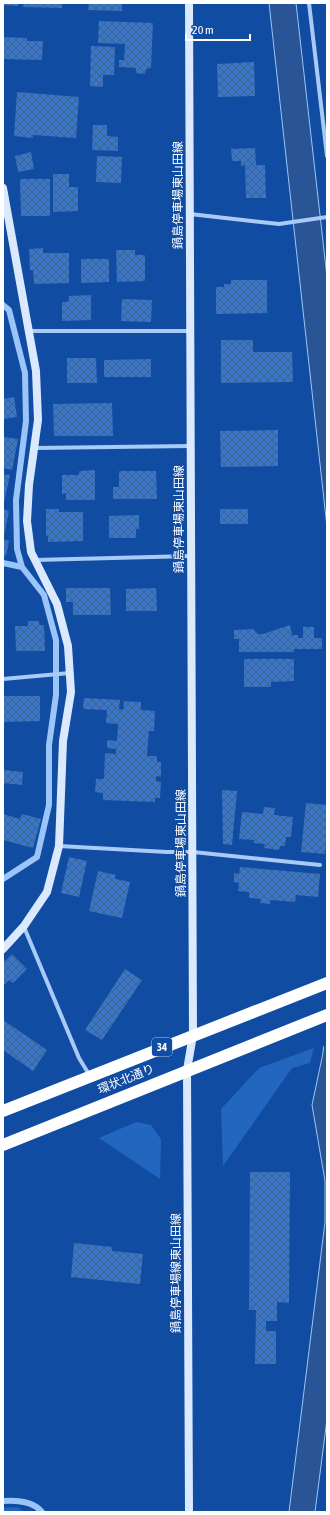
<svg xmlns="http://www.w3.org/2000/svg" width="330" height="1515" viewBox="0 0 330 1515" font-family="'Asap Condensed','Noto Sans JP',sans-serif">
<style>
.grass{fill:#2366c0}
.water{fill:#295495;stroke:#9bc5f9}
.pier{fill:#104ca2}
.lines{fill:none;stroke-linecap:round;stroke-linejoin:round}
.stream{stroke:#9bc5f9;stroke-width:6}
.building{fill:url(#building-cross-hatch)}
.street{stroke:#a9caf6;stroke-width:4}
.secondary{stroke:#dae9fe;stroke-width:8}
.highway{stroke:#fff;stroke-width:12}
.labels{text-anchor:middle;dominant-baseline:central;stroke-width:3;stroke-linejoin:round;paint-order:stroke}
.shield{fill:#104ca2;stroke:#b7c9e3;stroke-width:1}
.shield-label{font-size:11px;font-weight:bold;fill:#fff}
.street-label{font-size:12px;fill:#fff;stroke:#104ca2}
</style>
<defs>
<pattern id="building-cross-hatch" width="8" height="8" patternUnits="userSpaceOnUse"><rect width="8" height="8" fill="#3976c8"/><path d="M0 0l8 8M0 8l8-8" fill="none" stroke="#42618a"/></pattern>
</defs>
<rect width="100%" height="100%" fill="#104ca2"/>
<path class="grass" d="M314,1048L310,1063L292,1068L223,1166L221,1109L259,1068Z
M136,1122L151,1125L161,1139L160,1179L99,1138Z
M17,1507L25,1512H3V1508Z"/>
<path class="water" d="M269,3H296L327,277V527Z
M327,996V1419L315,1512H289L325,1222V1181L312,1105L323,1053Z"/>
<path class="pier" d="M327,994V1045L322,1047L325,996Z"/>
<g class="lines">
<path class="stream" d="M3,305L9,310L25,373L26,421L16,500L17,549L22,567L44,595L56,640V695L49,745V805L37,857L3,879
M3,563L22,567
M3,1501C17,1500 33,1501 42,1512"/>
</g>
<path class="building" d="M3,3H18V6L3,5Z
M24,3H62V8L23,7Z
M89,3H122V11L88,10Z
M99,21L153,23L151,68L146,69L145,74L136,73V68L119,67V60H124L125,44L98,43Z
M3,37L27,38V41H43L42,60L3,59Z
M91,46L115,47L114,75H103V87L90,86Z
M254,62L255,96L218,97L217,64Z
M17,92L79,97L76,138L33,135V138L14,136Z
M93,125H107V136L118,137V151L92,150Z
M255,148L256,165H265L266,198H246L245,165L241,166V161H232L231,149Z
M31,152L34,169L18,172L15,156Z
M97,156L122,157L121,183L96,182Z
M53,174H69V187H78V211L53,212Z
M20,179H50V216H21Z
M43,248V253H69V283L34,284L33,270H30L29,249Z
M116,250H135V255H145V281L117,282Z
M81,259H109V282L81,283Z
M231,280H267V313L216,314V287H224V284H231Z
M91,295V320L62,321V302H68L69,296Z
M122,299L152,300L151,322L121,321Z
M221,340H253V352H292L293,382L221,383Z
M67,358H96L97,383H67Z
M151,359V377H104V360Z
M14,397L17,417L3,419V399Z
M112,403L113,436H54L53,404Z
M278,430V466L221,467L220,431Z
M3,437L18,439L12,470L3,468Z
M95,470V500H66V493L62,494V475H79V471Z
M119,471H156L157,499H113V487H119Z
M3,474L10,475L4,503H3Z
M3,509L9,511L4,536H3Z
M46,509H59V512H83V541L48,542V536H46Z
M220,509H248V524H220Z
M139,515V529H136V538H109V516Z
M3,539L9,541L6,556L3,555Z
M66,588H110L111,615H73V602H66Z
M156,588L157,611H126V589Z
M28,621H39V625H44L45,651H16L15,626H28Z
M290,625L292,635H298V638H303V627H314V638H322V649H294V652H239V639H234V630L253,629L258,634H263Z
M244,659H294V681L271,682V687H244Z
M3,696H40V721L4,722Z
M84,698L120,700L119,709L123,710L124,701L141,702V710L155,711L154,731H149L147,756H157V762H161V777L156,776V781L161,782L160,798H155V802L103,800V793L95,792L96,779H104L105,753L116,754V749L107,748V740L117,741L118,724L106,723L107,710L83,709Z
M3,770L23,772L22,785L3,783Z
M222,790L237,791L232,845L223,844Z
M306,803L327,805V833L325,854L301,852Z
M264,807L275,808L274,815L293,817L291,837H286L285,846H280L279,850L264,848L265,844L254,843V840L239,839L242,812L263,814Z
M3,814L20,819L22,814L41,819L33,848L3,840Z
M69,857L87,861L79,897L61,893Z
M240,867L320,874L318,897L296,895L295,902L270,900V904L260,903L261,899L249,898V892L238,891L239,883L234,882V873L239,874Z
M98,871L116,875L115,879L130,882L122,918L89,911Z
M12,954L27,969L13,983L9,980L3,986V963Z
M125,969L142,980L102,1040L85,1030Z
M3,1020L47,1050L33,1071L3,1050Z
M250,1172H290L289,1303L277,1302V1321H266V1331H276V1364H255L256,1310H249Z
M74,1243L112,1247V1251L143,1254L140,1284L71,1277Z"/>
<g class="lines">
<path class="street" d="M309,3L327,156
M190,214L279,224L327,217
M30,331H191
M34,448L191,446
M35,560L191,556
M3,679L70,673
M59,846L167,852H193L320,865
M24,927L79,1058L90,1076"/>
<path class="secondary" d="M3,188L36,371L38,420L29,485L27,521L31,552L57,604L68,646L71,692L63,741L59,846L47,892L24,926L3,949
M189,1512L187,1070L193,1035L189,3"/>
<path class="highway" d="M3,1111L327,983
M3,1145L327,1015"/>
</g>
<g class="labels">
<rect class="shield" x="152" y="1038" width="20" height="18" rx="3"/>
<g class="shield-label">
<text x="162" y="1047">34</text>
</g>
<g class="street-label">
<text transform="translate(178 195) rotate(-90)">鍋島停車場東山田線</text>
<text transform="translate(179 519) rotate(-90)">鍋島停車場東山田線</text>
<text transform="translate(181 843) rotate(-90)">鍋島停車場東山田線</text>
<text transform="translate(126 1079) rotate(-22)">環状北通り</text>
<text transform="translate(176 1273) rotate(-90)">鍋島停車場線東山田線</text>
</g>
</g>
<rect width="330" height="1515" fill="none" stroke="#ffffff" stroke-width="8"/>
<path d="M186 34v6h64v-6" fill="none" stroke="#ffffff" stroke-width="2"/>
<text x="192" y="34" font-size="12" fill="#ffffff" stroke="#104ca2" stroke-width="3" paint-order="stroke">20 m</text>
</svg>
